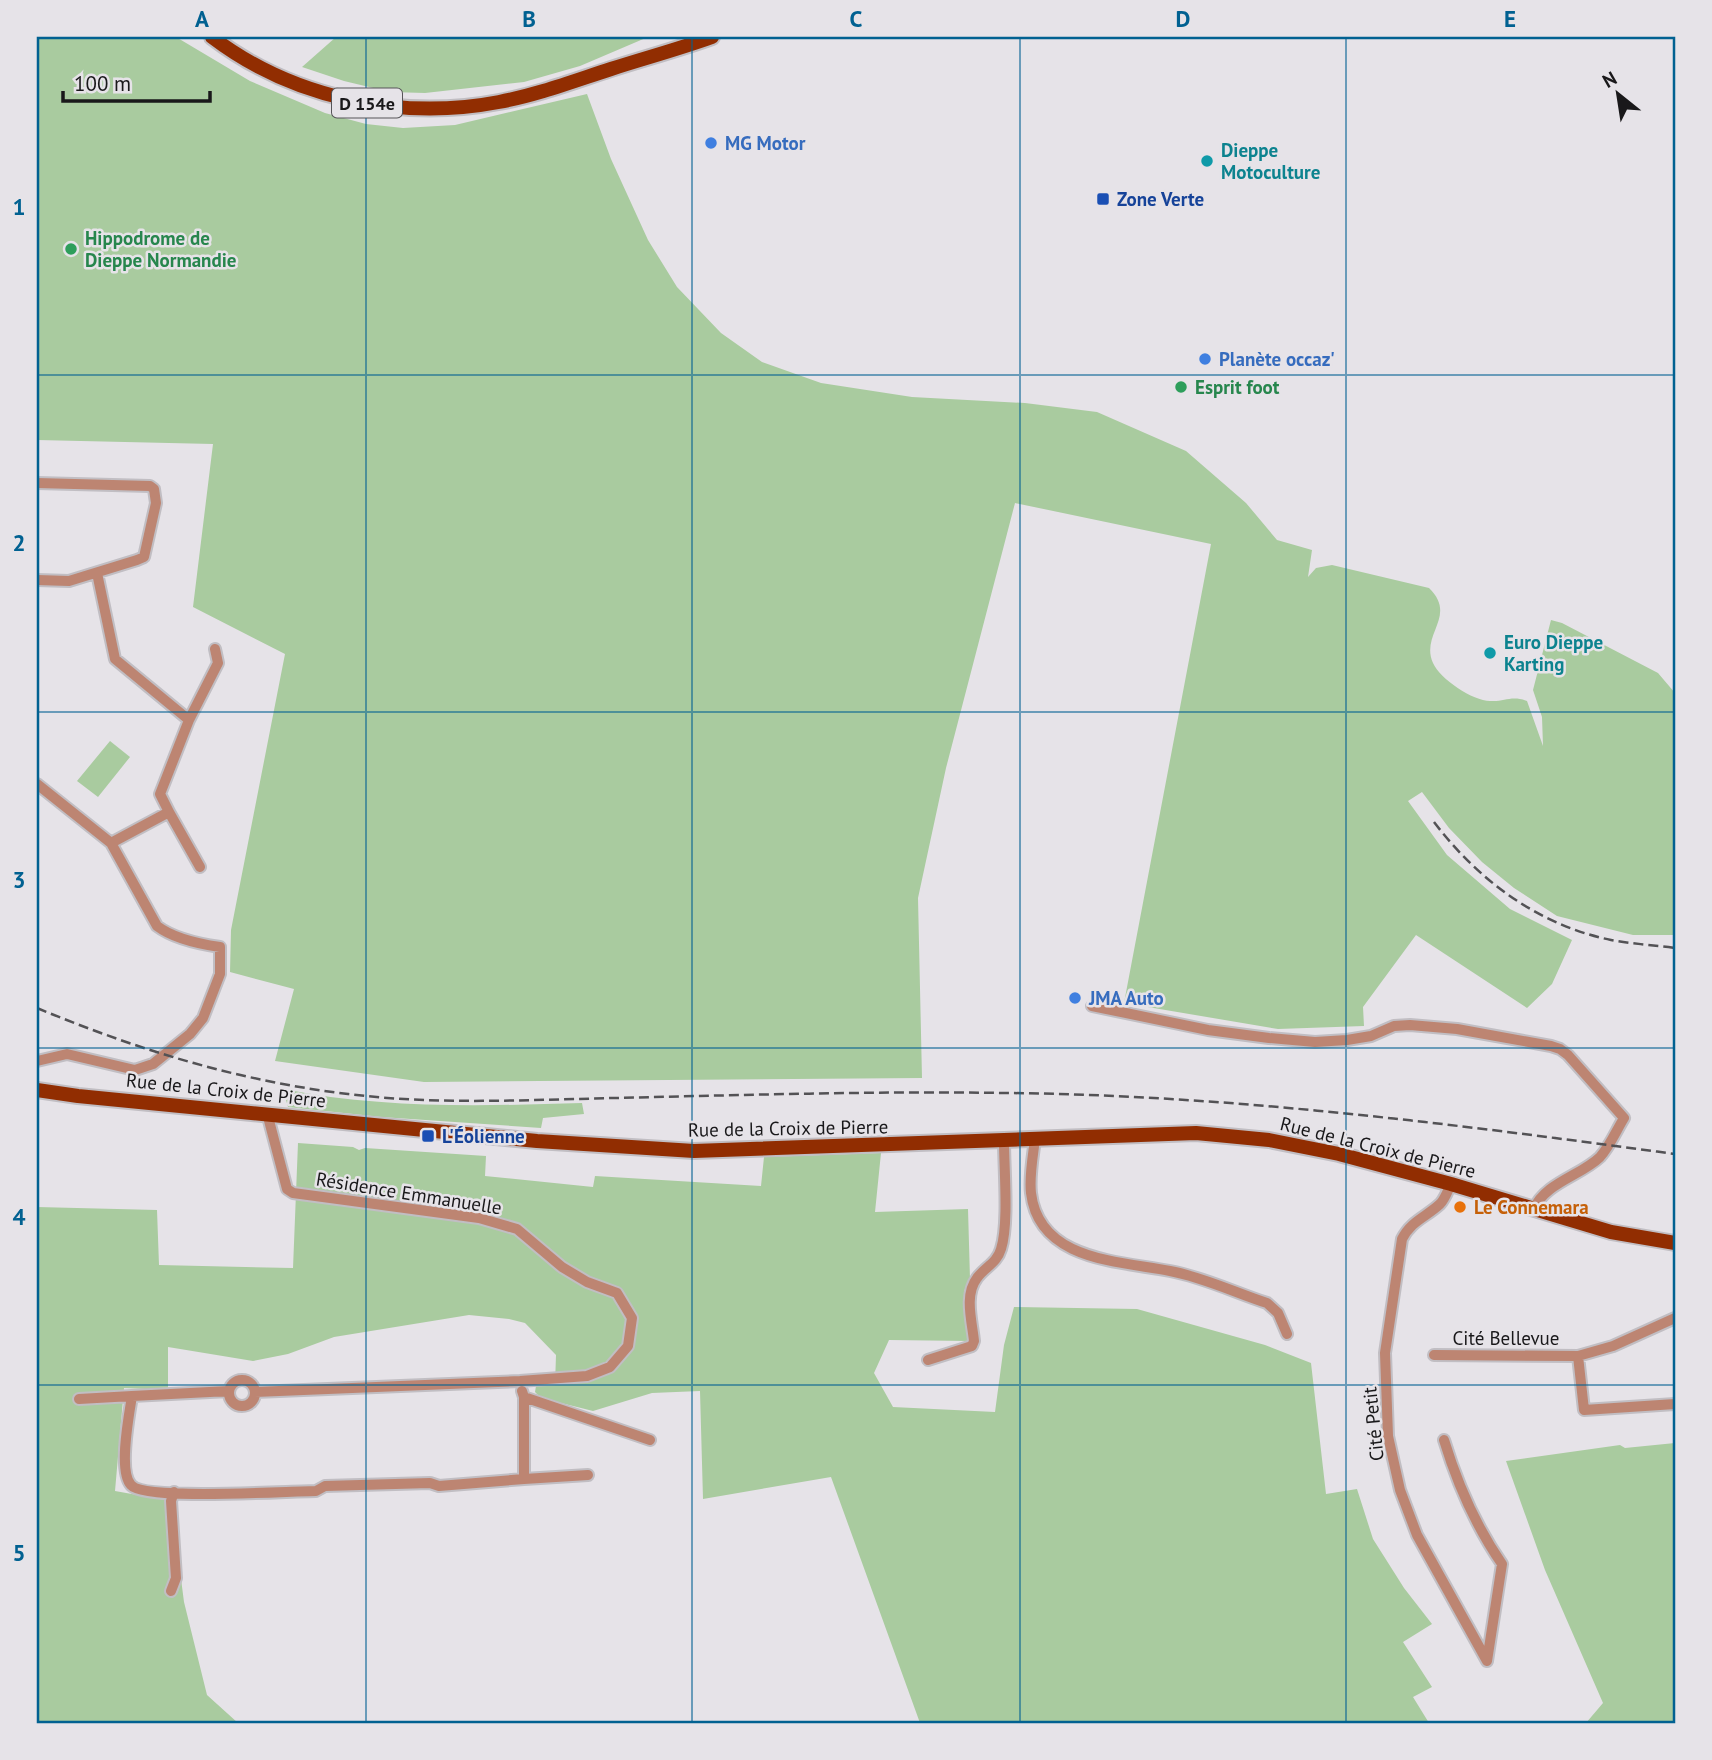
<svg xmlns="http://www.w3.org/2000/svg" width="1712" height="1760" viewBox="0 0 1712 1760" font-family="'PT Sans',sans-serif">
<style>
.green{fill:#a9cb9f}
.lines{fill:none;stroke-linecap:round;stroke-linejoin:round}
.minor-casing{stroke:#c1bec3;stroke-width:14}
.major-casing{stroke:#c1bec3;stroke-width:18}
.minor{stroke:#bd8572;stroke-width:10}
.major{stroke:#912d01;stroke-width:14}
.rail{stroke:#535255;stroke-width:2.5;stroke-dasharray:10 5;stroke-linecap:butt}
.grid{fill:none;stroke:#016191;stroke-width:2;stroke-opacity:0.55}
.shop-dot{fill:#3f7fe0;stroke:#e6e3e8;stroke-width:2.5}
.culture-dot{fill:#0f9aa8;stroke:#e6e3e8;stroke-width:2.5}
.transit-dot{fill:#1a4fb4;stroke:#e6e3e8;stroke-width:2.5}
.leisure-dot{fill:#2e9e5b;stroke:#e6e3e8;stroke-width:2.5}
.food-dot{fill:#e8710a;stroke:#e6e3e8;stroke-width:2.5}
.labels{text-anchor:middle;dominant-baseline:central;stroke-width:5;stroke-linejoin:round;paint-order:stroke}
.shield{fill:#e6e3e8;stroke:#565558;stroke-width:2}
.shield-label{font-size:18px;font-weight:bold;fill:#19181a}
.shop-label{font-size:19px;font-weight:bold;fill:#366cbe;stroke:#e6e3e8;text-anchor:start}
.culture-label{font-size:19px;font-weight:bold;fill:#0d838f;stroke:#e6e3e8;text-anchor:start}
.transit-label{font-size:19px;font-weight:bold;fill:#164399;stroke:#e6e3e8;text-anchor:start}
.leisure-label{font-size:19px;font-weight:bold;fill:#27864d;stroke:#e6e3e8;text-anchor:start}
.street-label{font-size:19px;fill:#19181a;stroke:#e6e3e8}
.food-label{font-size:19px;font-weight:bold;fill:#c56008;stroke:#e6e3e8;text-anchor:start}
.neatline{fill:none;stroke:#016191;stroke-width:2.5}
.grid-label{font-size:23px;text-anchor:middle;font-weight:bold;fill:#016191}
</style>
<rect width="100%" height="100%" fill="#e6e3e8"/>
<path class="green" d="M37,37H176L250,81L325,113L366,124L403,128L455,125L587,94L611,159L648,240L677,287L721,333L762,362L821,383L912,397L1025,403L1097,412L1186,451L1246,503L1277,540L1312,550L1308,577L1316,568L1332,565L1429,588C1458,616 1420,634 1433,663C1440,679 1473,701 1490,701C1505,702 1511,695 1527,701L1543,746L1542,717L1533,690L1551,620L1562,623L1658,673L1675,693V935H1633L1557,916L1514,888L1482,862L1449,828L1422,792L1408,801L1447,855L1510,909L1572,940L1552,984L1527,1008L1416,935L1363,1007L1364,1026L1278,1029L1124,1003L1211,544L1015,503L946,768L918,898L922,1078L424,1082L275,1061L294,989L230,972L231,930L285,654L193,607L213,444L37,440Z
M336,37H648L580,66L524,82L425,93L390,92L344,81L302,67Z
M110,741L130,757L98,797L77,781Z
M283,1089C382,1109 482,1106 582,1103L584,1114L543,1118L541,1128L381,1117L288,1107Z
M298,1143L353,1147L359,1150L365,1148L486,1156L485,1176L593,1187L595,1176L761,1186L764,1157L881,1153L875,1212L968,1209L970,1279L964,1291L969,1341L889,1340L874,1373L893,1407L995,1412L1004,1345L1014,1307L1137,1309L1265,1345L1311,1363L1326,1494L1357,1489L1373,1539L1404,1588L1432,1624L1403,1642L1432,1687L1413,1697L1429,1723H920L831,1477L703,1499L700,1391L652,1393L593,1411L541,1398L535,1392L536,1386L555,1385L556,1355L525,1323L509,1319L469,1315L334,1337L288,1354L253,1361L168,1347V1390L124,1388L115,1491L171,1501L184,1602L207,1695L238,1723H37V1207L157,1210L159,1265L293,1268Z
M1675,1443V1723H1586L1603,1703L1545,1570L1506,1461L1620,1445L1625,1448Z"/>
<g class="lines">
<g class="minor-casing">
<path id="minor" d="M37,483L150,486L154,489L156,503L144,557L137,560L69,581L37,580
M97,573L115,659L189,720
M37,784L111,843L157,926C174,939 199,944 220,947V974L203,1018L190,1034L153,1064L135,1070L67,1054L37,1061
M169,812L200,867
M111,843L169,812L160,794L189,720L218,663L215,649
M1092,1006L1208,1030L1269,1038L1315,1042L1347,1040L1371,1036L1394,1026L1410,1025L1457,1029L1551,1046L1560,1049L1568,1055L1624,1118C1616,1131 1610,1146 1600,1157C1580,1176 1545,1183 1534,1209
M1035,1139C1033,1156 1029,1176 1031,1193C1039,1261 1119,1261 1170,1271C1203,1277 1236,1293 1267,1303L1278,1313L1287,1334
M1451,1184C1448,1190 1445,1199 1440,1204C1426,1217 1411,1221 1402,1239L1385,1353L1388,1436L1400,1490L1417,1535L1487,1661
M1434,1355L1578,1356L1613,1346L1675,1318
M1578,1356L1584,1410L1675,1404
M928,1360L972,1346L974,1341C972,1321 964,1295 977,1278C985,1267 997,1263 1001,1249C1009,1224 1004,1169 1004,1141
M229 1393a13 13 0 1 1 26 0a13 13 0 1 1-26 0Z
M229,1391L132,1396C129,1415 118,1471 131,1485C144,1501 288,1491 316,1491L325,1486L430,1483L439,1486L524,1479V1397
M522,1391L524,1397L650,1440
M255,1392L520,1381L587,1376L610,1367L628,1346L632,1318L617,1293L587,1282L562,1267L517,1229L479,1218L293,1193L287,1189L267,1113
M79,1399L132,1396
M1444,1440C1458,1486 1475,1525 1502,1564L1487,1661
M524,1479L588,1475
M171,1591L176,1578L171,1501L174,1492"/>
</g>
<g class="major-casing">
<path id="major" d="M212,37C292,98 400,121 499,102C537,95 574,81 611,69C645,58 679,49 712,37
M37,1090L78,1096L537,1141L694,1151L1196,1133L1269,1140L1339,1154L1451,1184L1611,1232L1675,1243"/>
</g>
<use href="#minor" class="minor"/>
<use href="#major" class="major"/>
<path class="rail" d="M1434,822C1478,880 1538,925 1611,940C1632,944 1654,945 1675,948
M37,1008C138,1050 239,1081 348,1094C436,1105 526,1100 614,1098C744,1095 875,1091 1005,1093C1230,1095 1453,1124 1675,1154"/>
</g>
<path class="grid" d="M366,37V1723M692,37V1723M1020,37V1723M1346,37V1723M37,375H1675M37,712H1675M37,1048H1675M37,1385H1675"/>
<g class="shop-dot">
<circle cx="711" cy="143" r="7"/>
<circle cx="1205" cy="359" r="7"/>
<circle cx="1075" cy="998" r="7"/>
</g>
<g class="culture-dot">
<circle cx="1207" cy="161" r="7"/>
<circle cx="1490" cy="653" r="7"/>
</g>
<g class="transit-dot">
<rect x="1096" y="192" width="14" height="14" rx="3.5"/>
<rect x="421" y="1129" width="14" height="14" rx="3.5"/>
</g>
<g class="leisure-dot">
<circle cx="71" cy="249" r="7"/>
<circle cx="1181" cy="387" r="7"/>
</g>
<circle class="food-dot" cx="1460" cy="1207" r="7"/>
<g class="labels">
<rect class="shield" x="332" y="88.5" width="70" height="29" rx="5"/>
<g class="shield-label">
<text x="367" y="103">D 154e</text>
</g>
<g class="shop-label">
<text x="725" y="143">MG Motor</text>
<text x="1219" y="359">Planète occaz'</text>
<text x="1089" y="998">JMA Auto</text>
</g>
<g class="culture-label">
<text x="1221" y="150">Dieppe<tspan x="1221" dy="22">Motoculture</tspan></text>
<text x="1504" y="642">Euro Dieppe<tspan x="1504" dy="22">Karting</tspan></text>
</g>
<g class="transit-label">
<text x="1117" y="199">Zone Verte</text>
<text x="442" y="1136">L'Éolienne</text>
</g>
<g class="leisure-label">
<text x="85" y="238">Hippodrome de<tspan x="85" dy="22">Dieppe Normandie</tspan></text>
<text x="1195" y="387">Esprit foot</text>
</g>
<g class="street-label">
<text transform="translate(226 1090) rotate(6)">Rue de la Croix de Pierre</text>
<text transform="translate(788 1128) rotate(-1)">Rue de la Croix de Pierre</text>
<text transform="translate(1378 1147) rotate(14)">Rue de la Croix de Pierre</text>
<text transform="translate(409 1193) rotate(9)">Résidence Emmanuelle</text>
<text x="1506" y="1338">Cité Bellevue</text>
<text transform="translate(1373 1424) rotate(-96)">Cité Petit</text>
</g>
<g class="food-label">
<text x="1474" y="1207">Le Connemara</text>
</g>
</g>
<rect width="1712" height="1760" fill="none" stroke="#e6e3e8" stroke-width="77"/>
<g transform="translate(1618 94) rotate(330)" stroke="#e6e3e8" stroke-width="5" paint-order="stroke">
<path d="M0-5L12 26L0 18L-12 26Z" fill="#19181a"/>
<text y="-10" font-size="19" font-weight="bold" text-anchor="middle" fill="#19181a">N</text>
</g>
<path d="M63 91v10h147v-10" fill="none" stroke="#19181a" stroke-width="3.5"/>
<text x="74" y="91" font-size="21" fill="#19181a" stroke="#e6e3e8" stroke-width="5" paint-order="stroke">100 m</text>
<rect x="38" y="38" width="1636" height="1684" class="neatline"/>
<g class="grid-label">
<text x="202" y="27">A</text>
<text x="529" y="27">B</text>
<text x="856" y="27">C</text>
<text x="1183" y="27">D</text>
<text x="1510" y="27">E</text>
<text x="19" y="215">1</text>
<text x="19" y="551">2</text>
<text x="19" y="888">3</text>
<text x="19" y="1225">4</text>
<text x="19" y="1561">5</text>
</g>
</svg>
